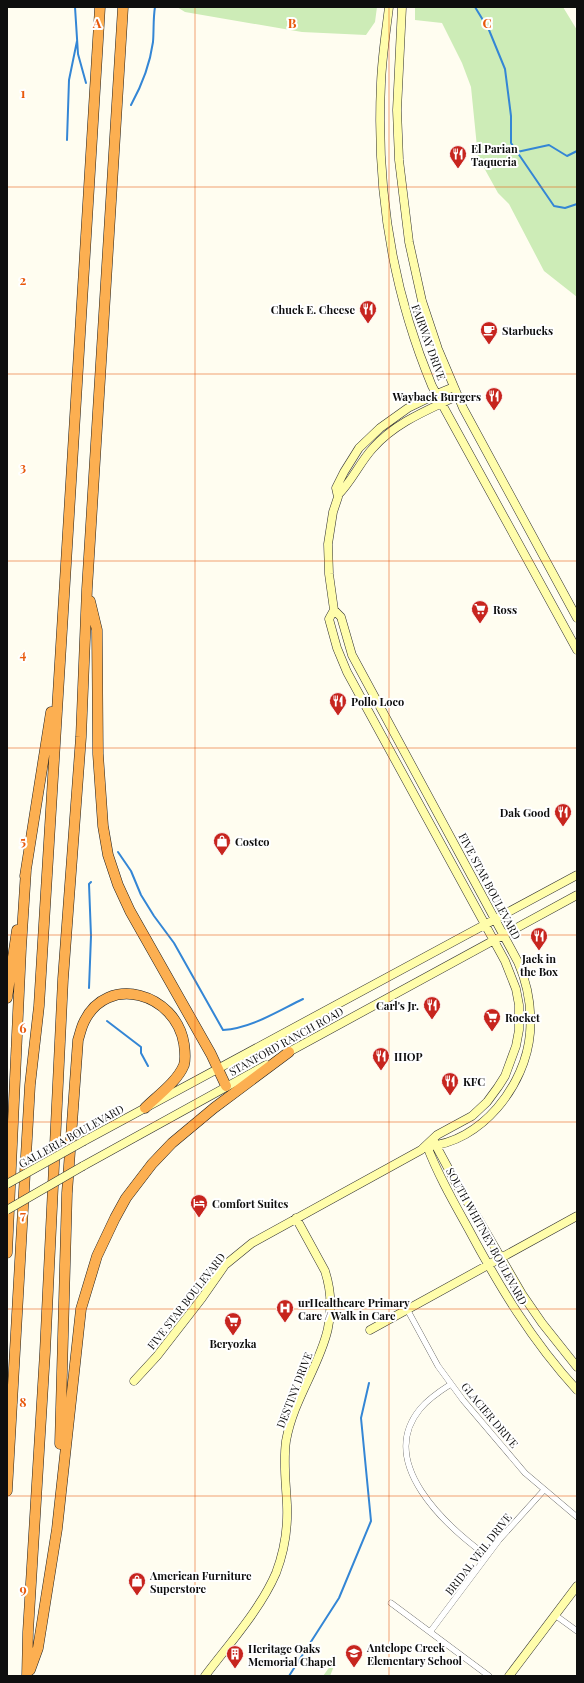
<svg xmlns="http://www.w3.org/2000/svg" width="584" height="1683" viewBox="0 0 584 1683" font-family="'Playfair Display',serif">
<style>
.green{fill:#cdecb7}
.lines{fill:none;stroke-linecap:round;stroke-linejoin:round}
.stream{stroke:#3486d5;stroke-width:2}
.street-casing{stroke:#414141;stroke-width:6}
.secondary-casing{stroke:#303030;stroke-width:9}
.highway-casing{stroke:#1f1f1f;stroke-width:11}
.street{stroke:#fff;stroke-width:5.5}
.secondary{stroke:#fffdab;stroke-width:8}
.highway{stroke:#fcaf51;stroke-width:10}
.secondary-bridge-casing{stroke:#303030;stroke-width:9;stroke-linecap:butt}
.secondary-bridge{stroke:#fffdab;stroke-width:8}
.grid{fill:none;stroke:#e8590c;stroke-width:1;stroke-opacity:0.55}
.labels{text-anchor:middle;dominant-baseline:central;stroke-width:4;stroke-linejoin:round;paint-order:stroke}
.poi-label{font-size:11px;font-weight:bold;fill:#0e0e0e;stroke:#fff;text-anchor:start}
.street-label{font-size:11px;fill:#0e0e0e;stroke:#fff}
.grid-label{font-size:13px;text-anchor:middle;font-weight:bold;fill:#e8590c;stroke:#fff;stroke-width:4;stroke-linejoin:round;paint-order:stroke}
</style>
<rect width="100%" height="100%" fill="#fffdf0"/>
<path class="green" d="M177,7H377L375,22L366,35L302,32L185,12Z
M415,7H563L577,30V297L544,271L509,204L498,193L478,157L471,87L462,63L442,23L415,20Z
M336,1661L330,1676H323L331,1665Z"/>
<g class="lines">
<path class="stream" d="M75,7L78,54L86,83
M475,7L489,30L505,69L511,116V143L554,206L565,208L577,204
M131,105C142,85 150,64 153,42C154,30 153,19 155,7
M67,140L69,80L77,41
M517,152L549,145L567,156L577,151
M118,852L131,871L141,895L154,916L174,943L223,1030C252,1028 278,1011 303,999
M89,988L91,936L89,884L91,882
M107,1021L141,1047V1053L148,1066
M289,1676L339,1598L371,1521L361,1418L369,1383"/>
<g class="street-casing">
<path id="street" d="M407,1309L438,1366L463,1400L525,1473L577,1517
M451,1384C440,1391 428,1399 420,1409C376,1463 446,1526 487,1556
M391,1603L489,1676
M555,1615L577,1631
M430,1632L499,1540L544,1490"/>
</g>
<g class="secondary-casing">
<path id="secondary" d="M389,7C386,32 382,57 381,83C376,187 392,290 432,386L577,650
M402,7L397,110L399,160L409,242L422,301L438,349L463,408L577,618
M338,495C352,481 360,462 373,448C396,422 428,410 457,396
M285,1054L577,895
M84,1141L577,875
M434,1142L462,1194L476,1215L522,1294L542,1323L577,1367
M427,1146C481,1143 526,1085 530,1033C532,1008 528,985 518,962L352,655L341,617L334,610L329,574L328,544L333,512L338,497L336,488L344,472L359,448L380,428L408,408L437,394L454,387
M427,1146C438,1175 453,1201 468,1228C499,1286 532,1341 577,1390
M83,1166L266,1065
M370,1330L577,1216
M134,1381L157,1356L202,1298L225,1265L252,1243L421,1150L437,1135L472,1116L487,1102L498,1087L505,1076L516,1046L519,1030V1005L516,989L505,961L347,672L337,648L329,619L334,610
M205,1676C229,1644 260,1610 276,1573C284,1552 288,1528 287,1505C286,1483 283,1463 286,1441C297,1379 347,1340 325,1271L296,1218
M509,1676L577,1586"/>
</g>
<g class="highway-casing">
<path id="highway" d="M90,601L97,630L98,754L103,826L108,855L118,885L130,911L211,1054L226,1086
M25,876L51,712
M7,998L17,930
M7,1253L21,948L26,870
M60,1444L67,1193L78,1040C80,1034 81,1028 84,1022C107,973 176,993 184,1044C185,1052 186,1058 184,1065C177,1082 157,1096 145,1108
M7,1491L30,1085L39,1006L100,7
M30,1670L38,1648L57,1529L81,1309L97,1256L115,1218L126,1198L152,1164L172,1143L214,1108L289,1052
M27,1676L28,1632L45,1352L63,979L81,737L87,589L123,7"/>
</g>
<use href="#street" class="street"/>
<use href="#secondary" class="secondary"/>
<use href="#highway" class="highway"/>
<g class="secondary-bridge-casing">
<path id="secondary-bridge" d="M7,1184L84,1141
M7,1210L83,1166"/>
</g>
<use href="#secondary-bridge" class="secondary-bridge"/>
</g>
<path class="grid" d="M195,7V1676M389,7V1676M7,187H577M7,374H577M7,561H577M7,748H577M7,935H577M7,1122H577M7,1309H577M7,1496H577"/>
<defs>
<g id="restaurant-pin" transform="scale(0.9)"><path d="M0 17L-7.5 6A9.5 9.5 0 1 1 7.5 6Z" fill="#c7251e" stroke="#fff"/><path d="M-5-6h1v4h1v-4h1v4h1v-4h1v5L-1.5 .5V6h-2V.5L-5-1ZM5-6V6H3V1.5H1.5Q1.5-4 5-6Z" fill="#fff"/></g>
<g id="cafe-pin" transform="scale(0.9)"><path d="M0 17L-7.5 6A9.5 9.5 0 1 1 7.5 6Z" fill="#c7251e" stroke="#fff"/><path d="M-5.5-4.5H6V0H3Q3 3.5 0 3.5H-2.5Q-5.5 3.5-5.5 0ZM3-3.2v2h1.7v-2ZM-6 4.5H4V6H-6Z" fill="#fff"/></g>
<g id="supermarket-pin" transform="scale(0.9)"><path d="M0 17L-7.5 6A9.5 9.5 0 1 1 7.5 6Z" fill="#c7251e" stroke="#fff"/><path d="M-6-5.5h2.5l.6 2H6L4.5 2H-2.5L-4.4-4H-6ZM-1.5 3.2a1.3 1.3 0 1 0 .1 0ZM3 3.2a1.3 1.3 0 1 0 .1 0Z" fill="#fff"/></g>
<g id="shop-pin" transform="scale(0.9)"><path d="M0 17L-7.5 6A9.5 9.5 0 1 1 7.5 6Z" fill="#c7251e" stroke="#fff"/><path d="M-5-2.5h2.3a2.7 3.5 0 0 1 5.4 0H5L5.5 6h-11ZM-1.5-2.5h3a1.5 2.3 0 0 0-3 0Z" fill="#fff"/></g>
<g id="hotel-pin" transform="scale(0.9)"><path d="M0 17L-7.5 6A9.5 9.5 0 1 1 7.5 6Z" fill="#c7251e" stroke="#fff"/><path d="M-6-4.5h1.5V1H6V5H4.5V3h-9V5H-6ZM-4 0a1.8 1.8 0 1 1 3.6 0ZM.5 0V-2.5h3Q6-2.5 6 0Z" fill="#fff"/></g>
<g id="hospital-pin" transform="scale(0.9)"><path d="M0 17L-7.5 6A9.5 9.5 0 1 1 7.5 6Z" fill="#c7251e" stroke="#fff"/><path d="M-5-5h3v3.5h4V-5h3V5h-3V1.5h-4V5h-3Z" fill="#fff"/></g>
<g id="school-pin" transform="scale(0.9)"><path d="M0 17L-7.5 6A9.5 9.5 0 1 1 7.5 6Z" fill="#c7251e" stroke="#fff"/><path d="M0-5L7-2L0 1L-7-2ZM-4 1L0 2.5L4 1V4Q0 6-4 4Z" fill="#fff"/></g>
<g id="building-pin" transform="scale(0.9)"><path d="M0 17L-7.5 6A9.5 9.5 0 1 1 7.5 6Z" fill="#c7251e" stroke="#fff"/><path d="M-4-6H4V6H1V3H-1V6H-4ZM-2.5-4.3h1.7v1.8h-1.7ZM.8-4.3h1.7v1.8H.8ZM-2.5-1h1.7V.8h-1.7ZM.8-1h1.7V.8H.8Z" fill="#fff"/></g>
</defs>
<g fill-rule="evenodd">
<use href="#restaurant-pin" x="458" y="154"/>
<use href="#restaurant-pin" x="368" y="309"/>
<use href="#cafe-pin" x="489" y="330"/>
<use href="#restaurant-pin" x="494" y="396"/>
<use href="#supermarket-pin" x="480" y="609"/>
<use href="#restaurant-pin" x="338" y="701"/>
<use href="#restaurant-pin" x="563" y="812"/>
<use href="#shop-pin" x="222" y="841"/>
<use href="#restaurant-pin" x="539" y="936"/>
<use href="#restaurant-pin" x="432" y="1005"/>
<use href="#supermarket-pin" x="492" y="1017"/>
<use href="#restaurant-pin" x="381" y="1056"/>
<use href="#restaurant-pin" x="450" y="1081"/>
<use href="#hotel-pin" x="199" y="1203"/>
<use href="#hospital-pin" x="285" y="1308"/>
<use href="#supermarket-pin" x="233" y="1321"/>
<use href="#shop-pin" x="137" y="1581"/>
<use href="#school-pin" x="354" y="1653"/>
<use href="#building-pin" x="235" y="1654"/>
</g>
<g class="labels">
<g class="poi-label">
<text x="471" y="148">El Parian<tspan x="471" dy="13">Taqueria</tspan></text>
<text x="355" y="309" text-anchor="end">Chuck E. Cheese</text>
<text x="502" y="330">Starbucks</text>
<text x="481" y="396" text-anchor="end">Wayback Burgers</text>
<text x="493" y="609">Ross</text>
<text x="351" y="701">Pollo Loco</text>
<text x="550" y="812" text-anchor="end">Dak Good</text>
<text x="235" y="841">Costco</text>
<text x="539" y="958" text-anchor="middle">Jack in<tspan x="539" dy="13">the Box</tspan></text>
<text x="419" y="1005" text-anchor="end">Carl's Jr.</text>
<text x="505" y="1017">Rocket</text>
<text x="394" y="1056">IHOP</text>
<text x="463" y="1081">KFC</text>
<text x="212" y="1203">Comfort Suites</text>
<text x="298" y="1302">urHealthcare Primary<tspan x="298" dy="13">Care / Walk in Care</tspan></text>
<text x="233" y="1343" text-anchor="middle">Beryozka</text>
<text x="150" y="1575">American Furniture<tspan x="150" dy="13">Superstore</tspan></text>
<text x="367" y="1647">Antelope Creek<tspan x="367" dy="13">Elementary School</tspan></text>
<text x="248" y="1648">Heritage Oaks<tspan x="248" dy="13">Memorial Chapel</tspan></text>
</g>
<g class="street-label">
<text transform="translate(429 342) rotate(70)">FAIRWAY DRIVE</text>
<text transform="translate(490 886) rotate(62)">FIVE STAR BOULEVARD</text>
<text transform="translate(286 1041) rotate(-29)">STANFORD RANCH ROAD</text>
<text transform="translate(71 1136) rotate(-29)">GALLERIA BOULEVARD</text>
<text transform="translate(487 1236) rotate(61)">SOUTH WHITNEY BOULEVARD</text>
<text transform="translate(186 1301) rotate(-52)">FIVE STAR BOULEVARD</text>
<text transform="translate(294 1390) rotate(-69)">DESTINY DRIVE</text>
<text transform="translate(490 1415) rotate(50)">GLACIER DRIVE</text>
<text transform="translate(478 1554) rotate(-52)">BRIDAL VEIL DRIVE</text>
</g>
</g>
<g class="grid-label">
<text x="97" y="28">A</text>
<text x="292" y="28">B</text>
<text x="487" y="28">C</text>
<text x="23" y="98">1</text>
<text x="23" y="285">2</text>
<text x="23" y="472">3</text>
<text x="23" y="659">4</text>
<text x="23" y="846">5</text>
<text x="23" y="1033">6</text>
<text x="23" y="1220">7</text>
<text x="23" y="1407">8</text>
<text x="23" y="1594">9</text>
</g>
<rect width="584" height="1683" fill="none" stroke="#0e0e0e" stroke-width="16"/>
</svg>
